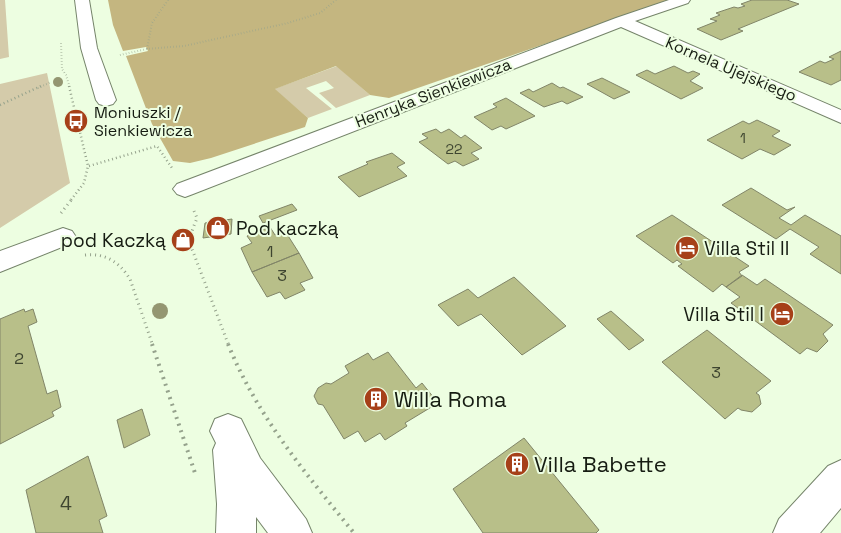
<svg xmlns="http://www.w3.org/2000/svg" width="841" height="533" viewBox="0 0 841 533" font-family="'Space Grotesk',sans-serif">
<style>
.green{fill:#d4cbaa}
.forest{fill:#c4b680}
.building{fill:#b8bf89;stroke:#818568}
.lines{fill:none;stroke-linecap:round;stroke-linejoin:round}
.minor-casing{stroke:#75846a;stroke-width:2}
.path-far3{stroke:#95a28c;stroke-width:2;stroke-dasharray:0.5 2.5;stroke-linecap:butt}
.path-far2{stroke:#95a28c;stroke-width:2.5;stroke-dasharray:1 3;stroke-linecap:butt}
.path-far1{stroke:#95a28c;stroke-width:3;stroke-dasharray:1 4;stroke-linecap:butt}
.path{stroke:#95a28c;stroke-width:4;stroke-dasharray:2 5;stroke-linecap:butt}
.minor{fill:#fff;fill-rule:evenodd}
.tree{fill:#949671}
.labels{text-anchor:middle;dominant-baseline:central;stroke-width:4;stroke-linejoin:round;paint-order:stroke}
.far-number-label{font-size:14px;fill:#3e4530}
.far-street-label{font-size:16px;fill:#161c12;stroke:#edfee1}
.far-poi-label{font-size:16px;fill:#161c12;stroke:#edfee1;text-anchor:start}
.number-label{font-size:16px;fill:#3e4530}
.poi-label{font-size:19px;fill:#161c12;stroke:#edfee1;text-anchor:start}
.near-number-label{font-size:19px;fill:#3e4530}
.near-poi-label{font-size:22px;fill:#161c12;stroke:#edfee1;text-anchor:start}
</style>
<rect width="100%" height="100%" fill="#edfee1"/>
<path class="green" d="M0,0H5L9,57L0,59Z
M337,66L370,95L336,108L319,93L334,88L326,81L306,88L332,109L308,118L274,89Z
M47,73L70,183L0,228V84Z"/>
<path class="forest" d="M108,0H671L389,98L370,95L336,66L275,89L308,118L305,127L211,158L190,163L173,161L152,124L126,56L148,51L146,47L123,51L113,25Z"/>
<path class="building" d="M752,0H787L799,4L738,29L743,31L721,40L697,29L717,21L710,19L720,15L716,13L734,7L738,8L745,6L741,4Z
M841,51V80L831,85L799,72L820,61L825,63L834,59L829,57Z
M674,66L688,73L693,71L700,74L690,81L703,88L681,99L636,75L647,70L655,74Z
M602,78L630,92L614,99L587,84Z
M552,83L560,88L563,87L583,97L567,104L562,101L544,107L520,93L529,89L533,92Z
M506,98L535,116L506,129L501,126L492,130L474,117L497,107L493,104Z
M757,120L780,131L772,136L791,145L774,155L760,149L742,159L707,140L743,121L749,124Z
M436,129L441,133L449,129L461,138L465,135L482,148L471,153L479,159L463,166L455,161L448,164L419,142L428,138L422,134Z
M392,153L405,163L397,167L407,176L359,197L338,177L368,164L366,162Z
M751,188L787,210L795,207L779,218L791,225L805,215L841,236V274L810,254L819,247L790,229L776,239L722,205Z
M292,204L297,210L263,223L259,216Z
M672,215L749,266L739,272L742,276L726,287L722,284L713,292L678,266L682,264L677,260L673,263L636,236Z
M232,219L231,234L203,238L205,223Z
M270,227L275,235L285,231L299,253L252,272L241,248L252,243L247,236Z
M299,253L313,278L300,283L305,290L285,299L280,292L267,297L252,272Z
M742,275L757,285L765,279L833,325L823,334L828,341L817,352L807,348L800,354L731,303L740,297L726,287Z
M514,277L566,326L522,355L481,314L458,326L438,305L468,289L478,298Z
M24,309L25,312L33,309L37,322L28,326L47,394L57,390L61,407L52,412L54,416L0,444V319Z
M611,311L644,340L629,350L597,319Z
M707,330L771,381L756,393L759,395L761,404L752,412L741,410L738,408L725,419L662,362Z
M388,352L416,388L422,383L438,403L405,423L407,426L385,440L380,433L365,442L358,431L344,439L323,405L318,404L314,396L318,388L326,383L331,384L349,373L345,366L368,353L373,360Z
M142,409L150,435L124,448L117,420Z
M524,438L599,530L596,533H483L453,489Z
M88,456L107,516L99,520L103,533H36L26,490Z"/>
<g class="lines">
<g class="minor-casing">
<path id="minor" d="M75,0H89L97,48L116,100L113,104L106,106L99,104L96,100L81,48Z
M669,0H690L688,3L635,21L841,110V123L621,27L193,194L185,197L177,194L173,189L177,184L616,18Z
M63,228L72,231L76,237L72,243L0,272V251Z
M228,414L241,419L260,458L306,519L312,533H268L256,517V533H216L217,504L213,450L216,443L210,431L215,419Z
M841,460V508L820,533H773L779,519L828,466Z"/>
</g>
<path class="path-far3" d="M61,43L62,69L66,75L70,88
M147,49L152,23L168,0
M120,55L147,49L184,46L288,23L320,13L336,0
M38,88L51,82"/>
<path class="path-far2" d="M69,86L88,166L84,183L71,200
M0,105L41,86
M89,166L157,146L172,168"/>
<path class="path-far1" d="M194,211L197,218L192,231V249L229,346
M61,213L72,199
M85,255C106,253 119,262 130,279L153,346"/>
<path class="path" d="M152,344L196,476
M228,344C257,416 306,474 354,533"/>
<use href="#minor" class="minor"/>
</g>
<g class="tree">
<circle cx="58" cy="82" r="5"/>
<circle cx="160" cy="311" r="8"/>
</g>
<defs>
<g id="bus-disc" transform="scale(1.25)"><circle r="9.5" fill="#a64019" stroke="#edfee1"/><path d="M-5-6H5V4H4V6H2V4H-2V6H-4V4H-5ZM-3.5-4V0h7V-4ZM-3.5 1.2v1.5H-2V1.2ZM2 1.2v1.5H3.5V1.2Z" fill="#fff"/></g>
<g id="shop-disc" transform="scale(1.25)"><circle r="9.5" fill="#a64019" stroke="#edfee1"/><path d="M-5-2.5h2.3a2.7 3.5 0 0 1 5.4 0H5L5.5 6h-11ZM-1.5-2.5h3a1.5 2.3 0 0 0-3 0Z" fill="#fff"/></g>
<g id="hotel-disc" transform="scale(1.25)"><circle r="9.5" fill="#a64019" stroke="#edfee1"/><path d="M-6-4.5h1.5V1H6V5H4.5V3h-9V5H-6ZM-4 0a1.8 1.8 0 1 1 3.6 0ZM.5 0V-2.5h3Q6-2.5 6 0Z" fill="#fff"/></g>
<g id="building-disc" transform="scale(1.25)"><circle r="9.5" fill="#a64019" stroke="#edfee1"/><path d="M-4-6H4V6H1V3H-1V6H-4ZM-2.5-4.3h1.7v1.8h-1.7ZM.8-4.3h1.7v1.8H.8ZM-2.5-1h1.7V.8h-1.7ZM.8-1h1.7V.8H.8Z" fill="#fff"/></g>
</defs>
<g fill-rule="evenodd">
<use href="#bus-disc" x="76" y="121"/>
<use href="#shop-disc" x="218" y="228"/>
<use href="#shop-disc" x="183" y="240"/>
<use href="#hotel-disc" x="687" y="248"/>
<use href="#hotel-disc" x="782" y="314"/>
<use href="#building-disc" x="376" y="399"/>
<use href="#building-disc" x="517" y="464"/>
</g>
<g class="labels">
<g class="far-number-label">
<text x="743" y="138">1</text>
<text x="454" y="149">22</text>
</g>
<g class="far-street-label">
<text transform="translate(731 69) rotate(23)">Kornela Ujejskiego</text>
<text transform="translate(433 93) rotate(-21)">Henryka Sienkiewicza</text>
</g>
<g class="far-poi-label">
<text x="94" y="112">Moniuszki /<tspan x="94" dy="18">Sienkiewicza</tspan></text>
</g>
<g class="number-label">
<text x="270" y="251">1</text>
<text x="282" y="275">3</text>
<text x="19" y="358">2</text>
<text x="716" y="372">3</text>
</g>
<g class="poi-label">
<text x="236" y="228">Pod kaczką</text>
<text x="166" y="240" text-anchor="end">pod Kaczką</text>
<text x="704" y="248">Villa Stil II</text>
<text x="764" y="314" text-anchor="end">Villa Stil I</text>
</g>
<g class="near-number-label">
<text x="66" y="503">4</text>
</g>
<g class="near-poi-label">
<text x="394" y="399">Willa Roma</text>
<text x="534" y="464">Villa Babette</text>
</g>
</g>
</svg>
